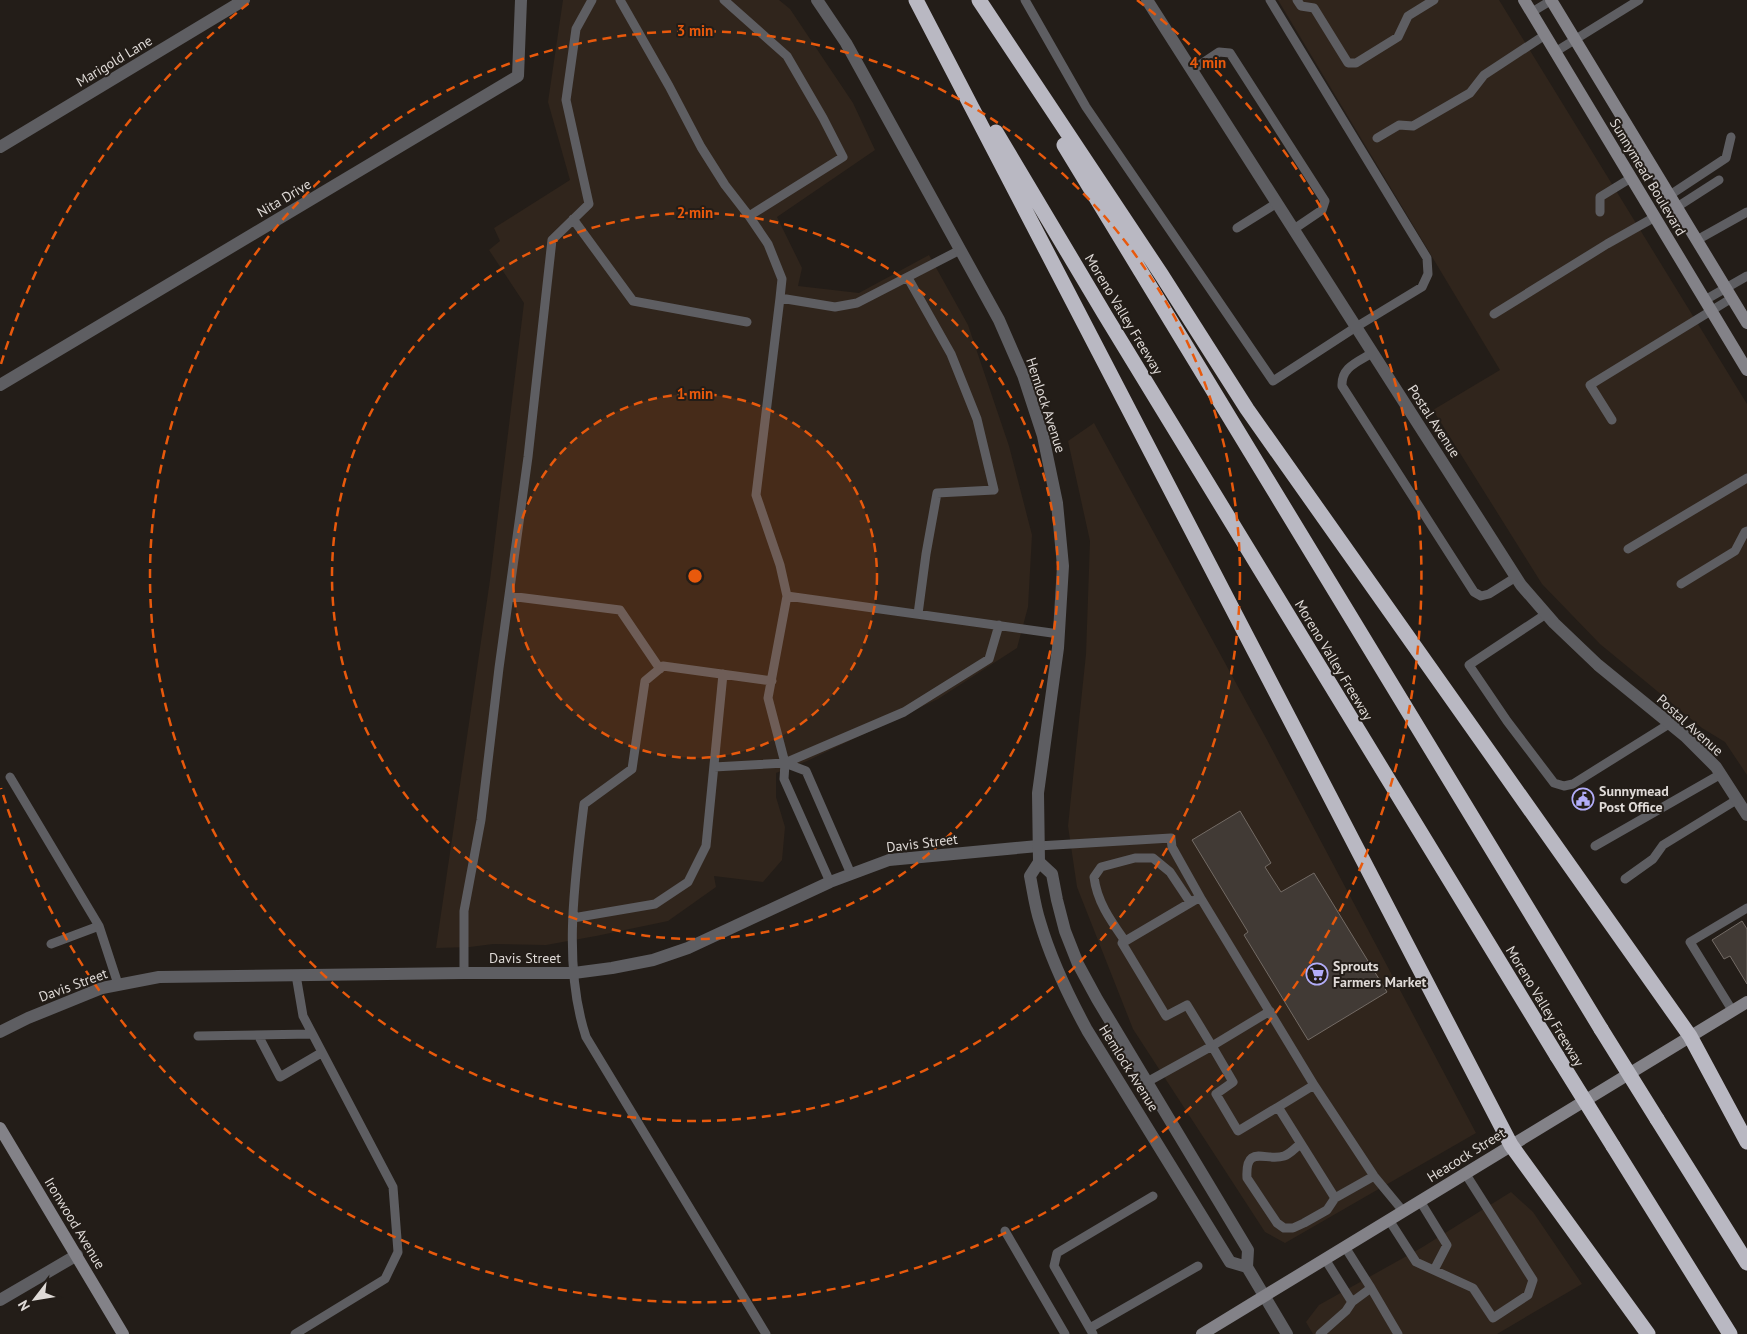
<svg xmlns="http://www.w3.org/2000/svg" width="1747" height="1334" viewBox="0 0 1747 1334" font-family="'PT Sans',sans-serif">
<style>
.built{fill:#30251c}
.building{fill:#413a35;stroke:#736b65}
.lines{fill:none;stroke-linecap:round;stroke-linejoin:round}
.service{stroke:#5e5e62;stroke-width:9}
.minor{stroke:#5e5e62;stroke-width:12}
.tertiary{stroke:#5e5e62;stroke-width:12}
.secondary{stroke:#838288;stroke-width:12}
.motorway{stroke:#b9b8c2;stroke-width:15}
.motorway-bridge{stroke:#b9b8c2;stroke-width:15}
.ring{fill:none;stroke:#e8590c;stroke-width:2.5;stroke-dasharray:9 6}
.labels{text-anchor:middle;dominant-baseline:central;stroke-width:4;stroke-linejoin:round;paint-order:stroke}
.street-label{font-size:14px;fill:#dfdad7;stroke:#231d18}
.poi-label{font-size:14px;font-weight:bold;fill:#dfdad7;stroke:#231d18;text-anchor:start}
.centre{fill:#e8590c;stroke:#231d18;stroke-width:2.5}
.ring-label{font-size:15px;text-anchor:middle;font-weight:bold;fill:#e8590c;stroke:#231d18;stroke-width:4;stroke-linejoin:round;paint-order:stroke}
</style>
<rect width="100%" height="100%" fill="#231d18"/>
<path class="built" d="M563,0H779L790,9L853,103L875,150L777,217L802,268L798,286L859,293L929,255L968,325L1009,446L1032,535L1028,607L1017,648L938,699L807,761L776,773V797L785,827L782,860L763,882L714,876L716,887L668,921L596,936L546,945L493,944L470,947L436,948L490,580L524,303L489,250L500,241L494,228L570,180L548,102Z
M1278,0H1499L1747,404V775L1725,742L1702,728L1600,644L1542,584L1433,410L1500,370Z
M1094,423L1266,738L1476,1133L1285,1243L1265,1232L1133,1029L1077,887L1068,826L1086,654L1090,541L1068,441Z
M1511,1192L1533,1212L1582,1284L1497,1334H1313L1306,1322L1319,1305L1421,1248Z"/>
<path class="building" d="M1240,811L1271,863L1265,867L1281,892L1314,873L1387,992L1308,1040L1244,935L1248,932L1192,840Z
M1742,921L1747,929V984L1730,956L1724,959L1712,940Z"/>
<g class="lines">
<path class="service" d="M620,0L669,86L701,147L725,185L749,216
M724,0L787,56L823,118L843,157L749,216L768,244L782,279L780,298L835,307L857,303L960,250
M1025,0L1086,107L1273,381L1356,327L1422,287L1428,274L1427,258L1270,0
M1297,0L1301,6L1314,8L1348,63H1356L1398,37L1408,16L1434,0
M1532,12L1552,0
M1555,52L1639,0
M1192,70L1219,52L1230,53L1325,201L1322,210L1294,229
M1377,138L1399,125L1413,126L1470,93L1484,75L1545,35
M1670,195L1726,158L1731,137
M1677,207L1719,180
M1600,212V197L1631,178
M573,219L633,301L747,322
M1237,228L1277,203
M1697,240L1747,212
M908,278L951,354L977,419L994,490L937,493L926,554L918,614
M780,298L756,495L780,565L787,596L1059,634
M1705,300L1747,276
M1494,314L1607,244L1655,217
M1372,353C1358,362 1341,367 1342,386L1474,592L1481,596L1489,594L1516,577
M1612,420L1590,385L1732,298
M1628,549L1747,478
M1681,584L1735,551L1745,532L1747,531
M509,596L620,610L660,669
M787,596L768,698L785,763L784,779L830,882
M1546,614L1469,665L1507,721L1554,783L1564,786L1573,784L1669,724
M785,763L806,771L851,874
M714,767L785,763L904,712L989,659L999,625
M10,777L99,926L118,984
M1038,846L1171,838L1172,847L1200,897L1122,943L1166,1016L1187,1005L1212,1046L1147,1082
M1595,846L1721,774
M1625,879L1653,859L1663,845L1738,799
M1200,897L1314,1085L1278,1107
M573,918L655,904L688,882L706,846L723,674
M1125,941C1111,921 1097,902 1094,877L1101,867L1135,858H1153L1170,872L1190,902
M51,944L99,926
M464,973V911L481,820L499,668L528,457L552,240L589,204L566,100L576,29L592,0
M1732,1010L1690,942L1747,908
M1270,1011L1212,1046L1233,1082L1216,1094L1238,1131L1278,1107L1335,1198L1374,1176
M258,1035L280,1077L321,1053
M198,1036L312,1034
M1314,1085L1374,1176L1403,1211
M1300,1144C1295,1148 1290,1154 1284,1156C1266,1162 1245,1143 1247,1178L1277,1223L1284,1228H1293L1304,1223L1327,1210L1335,1198
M1420,1201L1447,1245L1434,1270
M1389,1220L1416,1262L1473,1288L1493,1318L1528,1295L1533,1280L1465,1173
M1005,1231L1065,1334
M1345,1247L1371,1288L1398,1334
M1352,1302L1371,1288
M1090,1328L1198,1266
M295,1334L385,1279L398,1252L393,1187L303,1016L296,975
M766,1334L586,1037C562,965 575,878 584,804L632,769L645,681L663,666L772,681
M1093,1334L1054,1266L1057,1253L1153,1196
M1320,1334L1346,1311L1352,1302L1325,1259"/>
<path class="minor" d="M1147,0L1521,585L1554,623L1598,665L1685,736L1716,767L1747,815
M0,147L244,0
M0,385L518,76L521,0
M0,1032L28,1018L102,988L159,977L464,973H574L612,968L653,960L688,948L830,882L889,860L1038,846
M0,1300L77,1255"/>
<path class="tertiary" d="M817,0L846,43L999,320L1023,375L1043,436L1057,503L1063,566L1058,648L1038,793L1039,862L1030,876C1033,891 1035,907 1040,922C1051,960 1068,995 1087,1030L1230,1262L1247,1267
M1039,862L1052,874L1057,900L1065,931L1078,964L1097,999L1248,1250L1247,1267L1287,1334"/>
<path class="secondary" d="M1524,0L1747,370
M1551,0L1747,323
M0,1128L123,1334
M1202,1334L1747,1002"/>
<path class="motorway" d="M916,0L1511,1145L1648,1334
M979,0L1161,274L1247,409L1690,1036L1747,1142
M996,132L1105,315L1557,1056
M1064,145L1601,1029
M1657,1119L1747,1263
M1613,1146L1730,1334"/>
<path class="motorway-bridge" d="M1601,1029L1657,1119
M1557,1056L1613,1146"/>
</g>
<circle cx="695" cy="576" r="182" fill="#e8590c" fill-opacity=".12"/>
<g class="ring">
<circle cx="695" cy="576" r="182"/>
<circle cx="695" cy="576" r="363"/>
<circle cx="695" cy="576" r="545"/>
<path d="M1 364A726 726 0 0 1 253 0M1137 0A726 726 0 1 1 1 788"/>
</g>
<defs>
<g id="civic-ring" transform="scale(1.125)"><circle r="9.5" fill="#231d18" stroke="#b2adf9" stroke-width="1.5"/><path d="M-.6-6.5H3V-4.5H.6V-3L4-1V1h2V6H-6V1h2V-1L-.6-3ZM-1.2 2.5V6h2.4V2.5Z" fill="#b2adf9"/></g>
<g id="supermarket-ring" transform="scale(1.125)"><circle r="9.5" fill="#231d18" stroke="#b2adf9" stroke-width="1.5"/><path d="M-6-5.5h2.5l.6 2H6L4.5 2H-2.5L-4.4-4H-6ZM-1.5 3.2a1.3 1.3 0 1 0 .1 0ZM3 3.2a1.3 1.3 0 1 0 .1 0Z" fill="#b2adf9"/></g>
</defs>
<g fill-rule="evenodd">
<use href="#civic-ring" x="1583" y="799"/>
<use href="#supermarket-ring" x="1317" y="974"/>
</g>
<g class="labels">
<g class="street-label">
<text transform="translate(114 61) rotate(-31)">Marigold Lane</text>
<text transform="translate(1648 177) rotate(59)">Sunnymead Boulevard</text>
<text transform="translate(284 198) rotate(-31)">Nita Drive</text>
<text transform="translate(1124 314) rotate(59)">Moreno Valley Freeway</text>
<text transform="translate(1046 405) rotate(72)">Hemlock Avenue</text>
<text transform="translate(1434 421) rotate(57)">Postal Avenue</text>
<text transform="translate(1334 660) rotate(59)">Moreno Valley Freeway</text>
<text transform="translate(1690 725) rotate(42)">Postal Avenue</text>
<text transform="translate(922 843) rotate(-7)">Davis Street</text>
<text x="525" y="958">Davis Street</text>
<text transform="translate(73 985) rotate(-20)">Davis Street</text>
<text transform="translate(1545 1006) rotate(59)">Moreno Valley Freeway</text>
<text transform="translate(1129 1068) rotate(58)">Hemlock Avenue</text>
<text transform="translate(1466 1155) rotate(-32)">Heacock Street</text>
<text transform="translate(75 1223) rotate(59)">Ironwood Avenue</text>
</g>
<g class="poi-label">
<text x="1599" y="791">Sunnymead<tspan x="1599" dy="16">Post Office</tspan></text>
<text x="1333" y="966">Sprouts<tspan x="1333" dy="16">Farmers Market</tspan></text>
</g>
</g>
<circle cx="695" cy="576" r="8" class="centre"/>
<g class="ring-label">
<text x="695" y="36">3 min</text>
<text x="1208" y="68">4 min</text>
<text x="695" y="218">2 min</text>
<text x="695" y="399">1 min</text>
</g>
<g transform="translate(35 1299) rotate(239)" stroke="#231d18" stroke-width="4" paint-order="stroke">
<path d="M0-4L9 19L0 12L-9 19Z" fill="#dfdad7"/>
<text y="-8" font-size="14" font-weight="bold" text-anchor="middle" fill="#dfdad7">N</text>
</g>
</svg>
